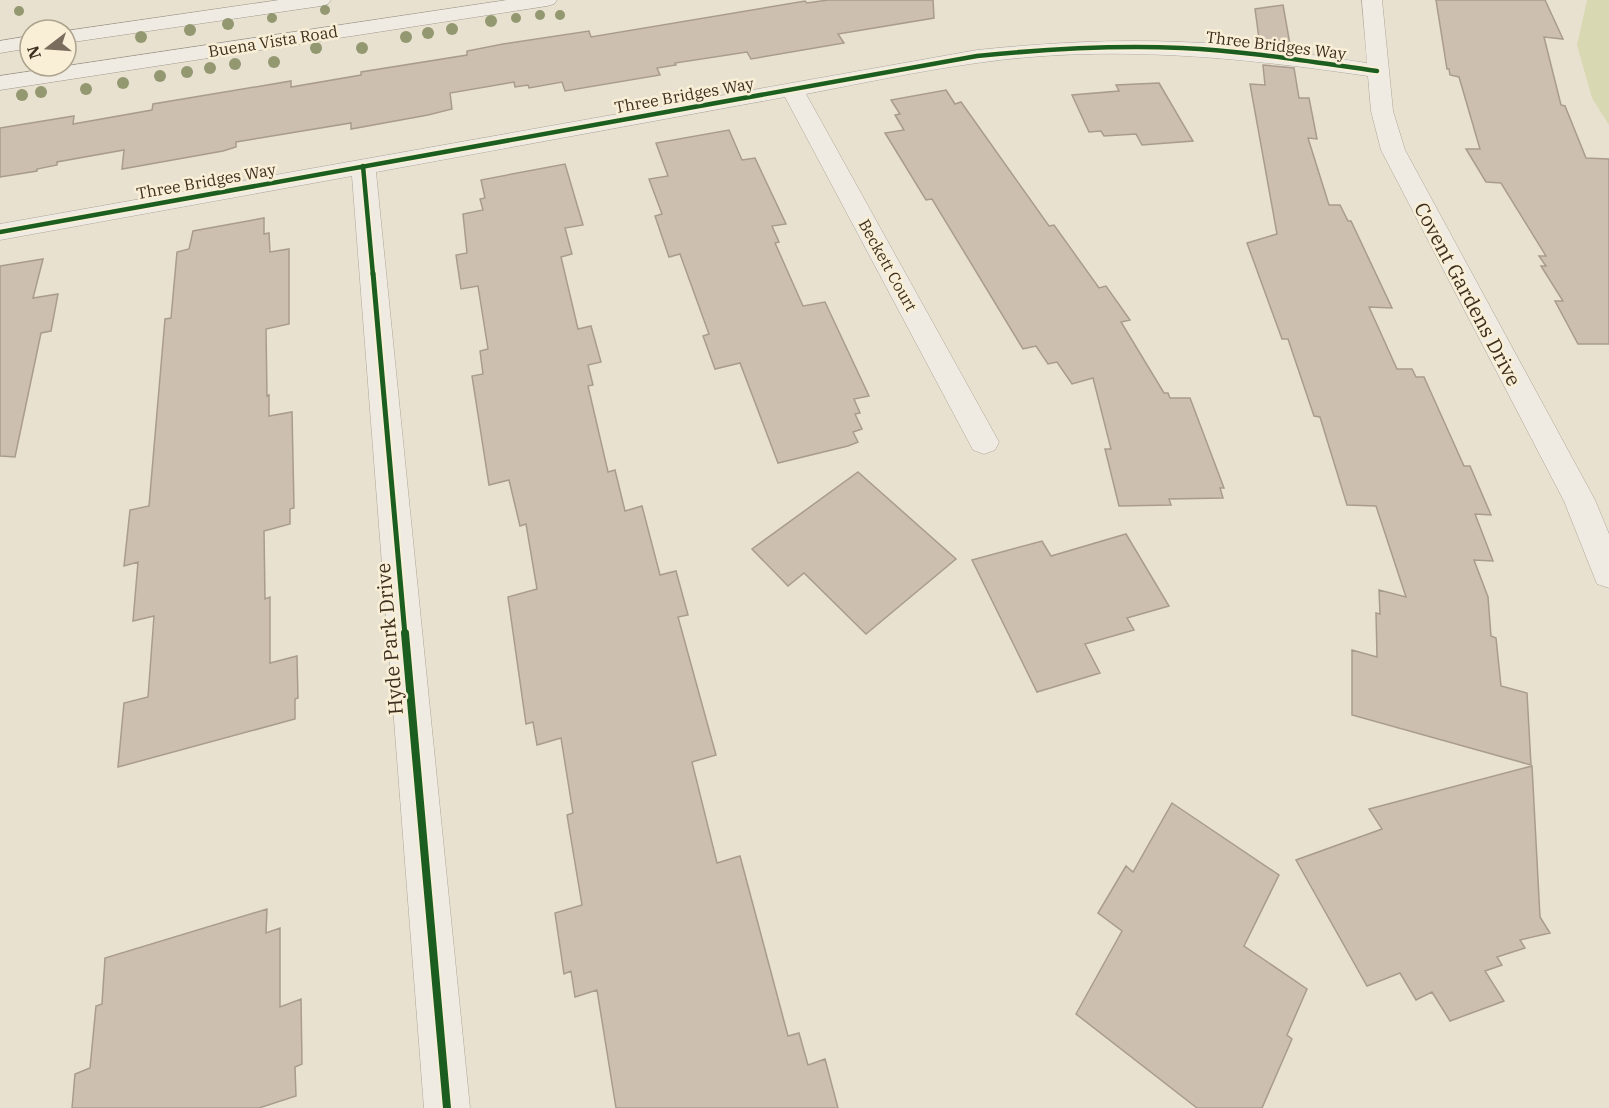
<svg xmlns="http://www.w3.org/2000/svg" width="1609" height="1108" viewBox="0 0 1609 1108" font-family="'IBM Plex Serif',serif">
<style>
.green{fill:#d8d8b2}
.building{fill:#ccbfb0;stroke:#a99c8f;stroke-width:1.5}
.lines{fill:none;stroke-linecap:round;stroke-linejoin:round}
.minor-casing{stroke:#aea698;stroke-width:1}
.secondary-casing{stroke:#9d9588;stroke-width:1}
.minor{fill:#efebe2;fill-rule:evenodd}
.secondary{fill:#efebe2;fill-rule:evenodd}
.cycleway-far2-casing{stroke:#f8efd6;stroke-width:8}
.cycleway-far1-casing{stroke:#f8efd6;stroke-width:9}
.cycleway-casing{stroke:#f8efd6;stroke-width:11}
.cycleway-far2{stroke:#1b5e20;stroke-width:4.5}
.cycleway-far1{stroke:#1b5e20;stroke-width:5}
.cycleway{stroke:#1b5e20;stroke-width:8}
.tree{fill:#939871}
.labels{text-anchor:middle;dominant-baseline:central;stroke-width:5;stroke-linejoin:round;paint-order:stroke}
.far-street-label{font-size:16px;fill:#3e2e1f;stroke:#f8efd6}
.street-label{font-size:20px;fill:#3e2e1f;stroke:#f8efd6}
</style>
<rect width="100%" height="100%" fill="#e8e1d0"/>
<path class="green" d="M1587,0H1609V125L1592,98L1577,45Z"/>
<path class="building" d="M828,0H933L934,18L838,34L844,43L751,59L747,52L675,63L676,65L657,68L660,75L565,91L562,82L529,88L528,85L515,87L514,82L450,93L452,109L428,115L351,129V123L236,142V147L223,151L122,169L124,150L57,162V165L37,169V171L0,177V128L74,116L73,124L152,110L153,104L291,81V87L361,75V72L467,55V51L503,44L589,31L591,37L805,1L807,3Z
M1436,0H1545L1563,39L1544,37L1561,105L1565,106L1586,158L1609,159V344H1578L1555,301H1563L1541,266H1546L1539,256H1546L1501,183L1486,182L1466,149H1480L1459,77L1450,75L1449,69H1447Z
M1283,5L1291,50L1260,46L1255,9Z
M1263,65L1294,68L1299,98H1309L1317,139L1308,138L1329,205H1340L1348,221H1351L1392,308L1369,307L1397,369H1412L1416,377H1424L1464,466H1470L1491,515L1475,514L1493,561L1474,560L1488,597L1491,636L1496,638L1501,686L1527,693L1531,765L1352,715V650L1377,657L1376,613L1380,614L1379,590L1406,597L1376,506L1347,505L1320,417L1314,416L1288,339H1282L1247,243L1277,234L1250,84L1265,85Z
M1159,83L1193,141L1142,145L1136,134L1104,136L1101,131L1089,132L1072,95L1119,91L1116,85Z
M946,90L955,104L961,102L1049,226L1054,225L1099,288L1106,286L1130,320L1121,322L1164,393H1168L1170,398H1190L1224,488H1220L1223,498L1169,499L1171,505L1119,506L1105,449H1111L1093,378L1072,384L1057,362L1048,364L1036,346L1023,349L932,199L926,200L885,133L904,130L895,115L900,114L891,100Z
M729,130L742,160L755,158L786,224L772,226L779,242L775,243L803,306L825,302L869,396L854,399L860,413L855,414L862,429L853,432L858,442L848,446L778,463L740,363L715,369L703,336L709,334L680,254L669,257L655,216L662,214L649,179L668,176L656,143Z
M565,164L583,225L565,228L572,254L561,257L578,329L591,326L601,362L588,365L593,385L588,386L608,472L615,470L625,511L642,506L660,575L676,571L688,615L678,617L716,755L692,762L717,863L740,856L788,1036L799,1033L808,1065L825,1059L838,1108H616L597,990L575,997L571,971L564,974L555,913L582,905L567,815L573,813L561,738L537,745L533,722L526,724L508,597L537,589L526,524L520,526L509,480L489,485L472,376L483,374L480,351L488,349L478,286L461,289L456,255L467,253L463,214L483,210L480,199L485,198L481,180Z
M264,218V234L269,233L270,252L289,249V324L266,329L267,396L269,395V416L292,412L294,508L290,509V524L264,531L265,599L270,597V663L297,656L298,698L295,699V719L118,767L124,703L148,697L154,616L133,621L138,562L124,566L130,510L149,506L165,319L171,318L177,252L189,249L193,231Z
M43,259L33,298L58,294L51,331L41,333L15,457L0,456V266Z
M858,472L956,559L866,634L804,573L788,586L752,549Z
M1126,534L1169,606L1127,618L1134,630L1085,644L1100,673L1037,692L972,560L1042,541L1051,556Z
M1532,766L1540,917L1550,933L1520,940L1525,948L1497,957L1502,965L1485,971L1504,1001L1450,1021L1432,992L1416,1000L1400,973L1367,986L1296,860L1382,829L1369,809Z
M1172,803L1279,875L1244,946L1307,989L1287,1035L1292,1039L1262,1108H1197L1076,1014L1122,931L1098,913L1126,866L1133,872Z
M267,909L266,933L280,928V1007L301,999L302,1064L295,1067L296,1096L259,1108H72L75,1074L90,1068L96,1006L102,1004L105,958Z"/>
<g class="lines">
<g class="minor-casing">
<path id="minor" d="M1362,0H1382L1393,111L1405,150L1595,500L1609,534V588L1597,584L1564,501L1381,150L1371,111L1368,76C1238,57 1108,44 977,63C919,71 863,83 806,94L999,442L995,450L984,454L973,450L785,97L376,172L470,1108H424L352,176L0,240V224L977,50C1045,43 1113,39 1182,42C1244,44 1305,54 1367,63Z"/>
</g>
<g class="secondary-casing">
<path id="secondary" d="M279,0H331L328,4L321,6L66,43V31Z
M507,0H557L554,4L547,6L0,90V76Z
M30,36V48L0,53V41Z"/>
</g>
<use href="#minor" class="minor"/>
<use href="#secondary" class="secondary"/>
<g class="cycleway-far2-casing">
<path id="cycleway-far2" d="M363,166L373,275
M0,232L977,56C1045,49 1114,45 1182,48C1248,51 1312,62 1377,71"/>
</g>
<g class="cycleway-far1-casing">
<path id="cycleway-far1" d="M373,273L405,635"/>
</g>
<g class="cycleway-casing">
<path id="cycleway" d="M405,633L447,1108"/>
</g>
<use href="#cycleway-far2" class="cycleway-far2"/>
<use href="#cycleway-far1" class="cycleway-far1"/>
<use href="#cycleway" class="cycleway"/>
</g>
<g class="tree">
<circle cx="325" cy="10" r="5"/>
<circle cx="19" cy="11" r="5"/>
<circle cx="540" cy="15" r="5"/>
<circle cx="560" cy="15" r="5"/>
<circle cx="272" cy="18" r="5"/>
<circle cx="516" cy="18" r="5"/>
<circle cx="491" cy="21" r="6"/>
<circle cx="228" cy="24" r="6"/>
<circle cx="452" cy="29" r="6"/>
<circle cx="190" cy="30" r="6"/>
<circle cx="428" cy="33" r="6"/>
<circle cx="141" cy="37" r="6"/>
<circle cx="406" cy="37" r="6"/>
<circle cx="316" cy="48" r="6"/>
<circle cx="362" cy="48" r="6"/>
<circle cx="274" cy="62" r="6"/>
<circle cx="235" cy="64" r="6"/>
<circle cx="210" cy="68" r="6"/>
<circle cx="187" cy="72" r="6"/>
<circle cx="160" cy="76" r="6"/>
<circle cx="123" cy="83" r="6"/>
<circle cx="86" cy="89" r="6"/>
<circle cx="41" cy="92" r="6"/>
<circle cx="22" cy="95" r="6"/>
</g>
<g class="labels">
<g class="far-street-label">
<text transform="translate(273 41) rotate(-9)">Buena Vista Road</text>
<text transform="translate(1276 45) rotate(7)">Three Bridges Way</text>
<text transform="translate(684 95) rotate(-10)">Three Bridges Way</text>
<text transform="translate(206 181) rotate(-10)">Three Bridges Way</text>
<text transform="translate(888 265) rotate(61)">Beckett Court</text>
</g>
<g class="street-label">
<text transform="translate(1468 294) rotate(62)">Covent Gardens Drive</text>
<text transform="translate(389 639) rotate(-95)">Hyde Park Drive</text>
</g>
</g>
<g transform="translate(48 48) rotate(253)"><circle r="28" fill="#f8efd6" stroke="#aea28d" stroke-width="1.5"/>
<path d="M0-4.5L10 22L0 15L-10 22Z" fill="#7a6d5d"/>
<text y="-9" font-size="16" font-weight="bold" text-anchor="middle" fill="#3e2e1f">N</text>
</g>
</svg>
